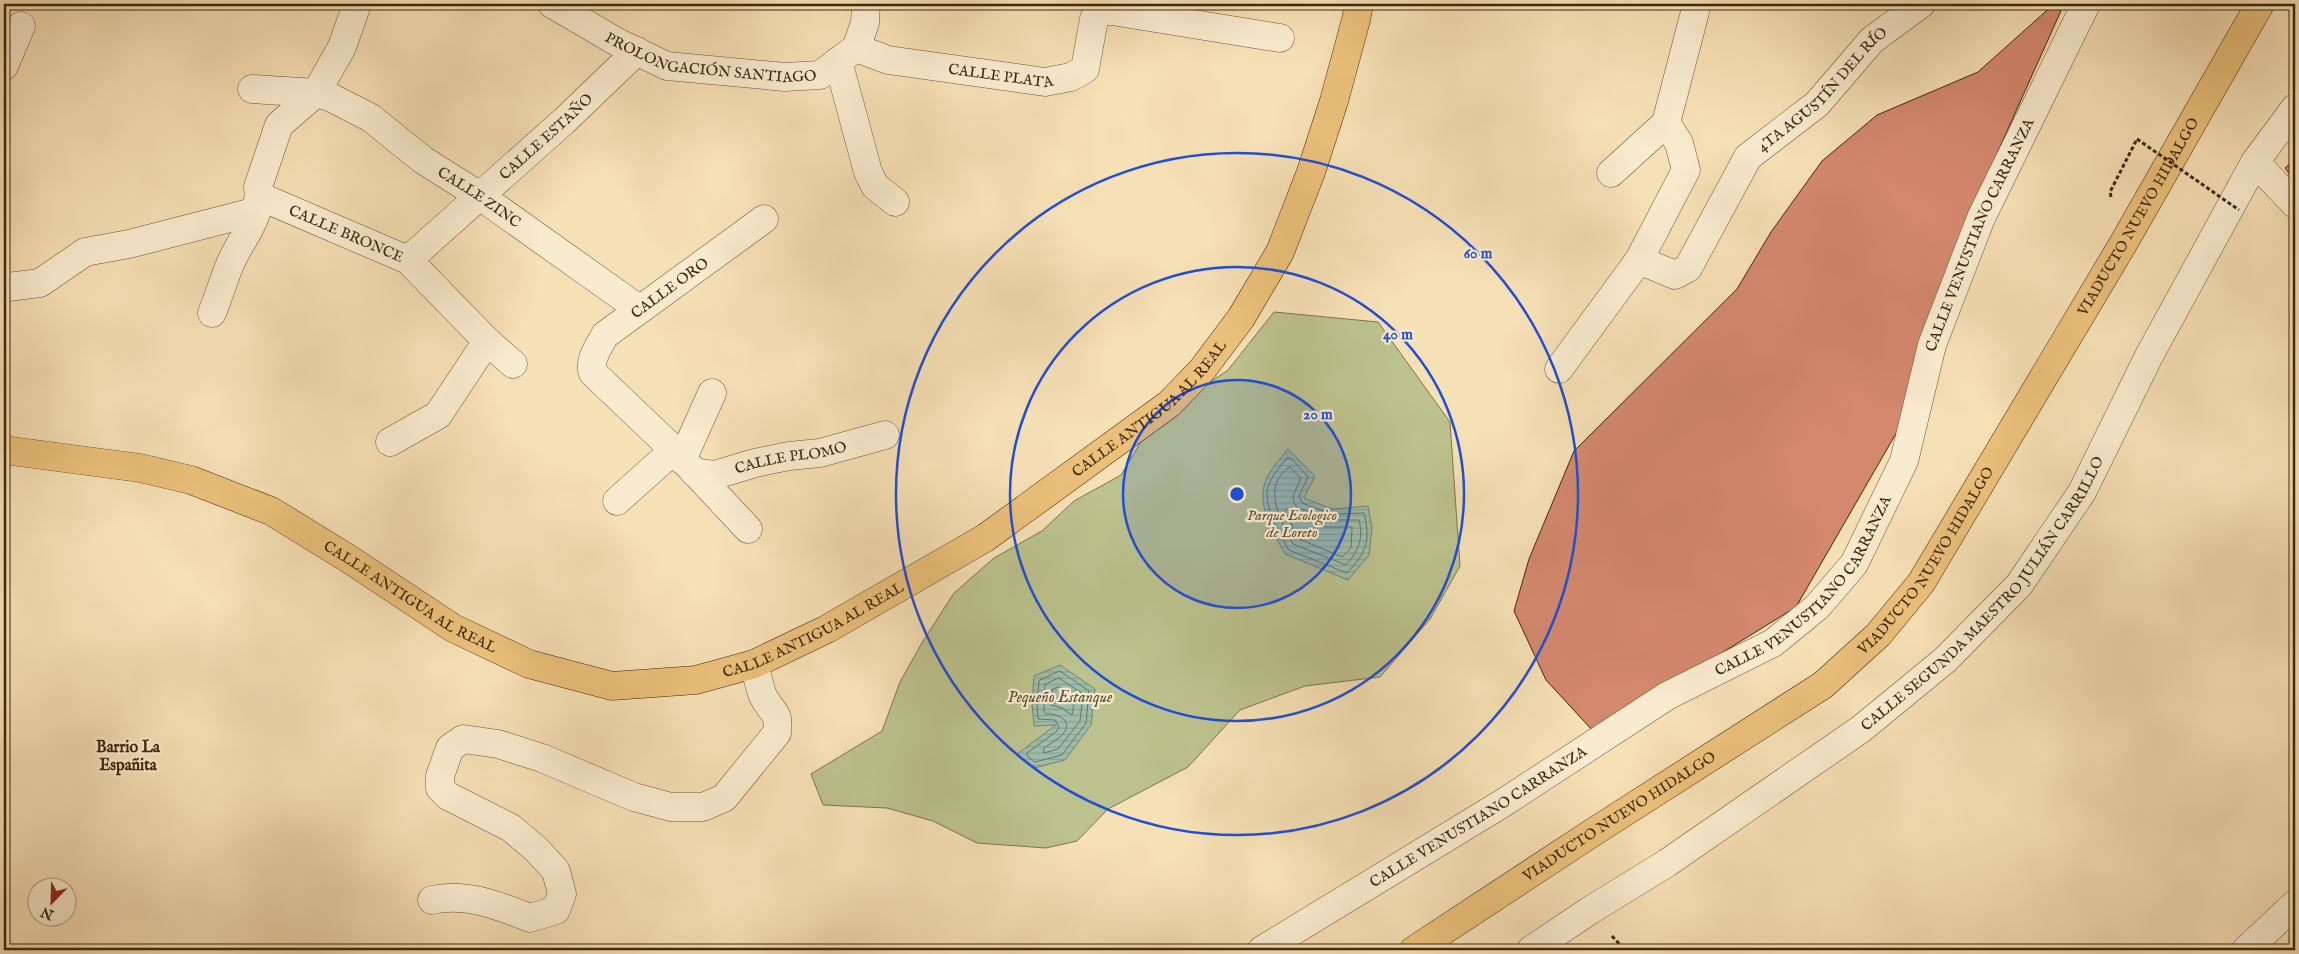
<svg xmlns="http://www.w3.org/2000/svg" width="2299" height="954" viewBox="0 0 2299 954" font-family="'IM FELL English',serif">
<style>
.green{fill:#bcc28d;stroke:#7c754d}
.water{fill:url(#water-rules);stroke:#77816c}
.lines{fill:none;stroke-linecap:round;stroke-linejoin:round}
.shore{stroke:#6d725c;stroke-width:1}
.building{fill:#d4886e;stroke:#3d280d}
.minor-casing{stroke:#6b5637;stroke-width:29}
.major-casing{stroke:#3d280d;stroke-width:29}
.path{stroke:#3d280d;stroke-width:3;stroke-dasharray:4 2.5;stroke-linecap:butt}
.minor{stroke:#f9ebcf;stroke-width:28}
.major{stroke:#ebc07a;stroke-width:28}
.path-bridge{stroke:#3d280d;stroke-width:3;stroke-dasharray:4 2.5;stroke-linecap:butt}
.ring{fill:none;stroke:#1d4ed8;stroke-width:2.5}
.labels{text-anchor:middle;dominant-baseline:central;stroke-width:4.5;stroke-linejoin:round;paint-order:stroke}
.street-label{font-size:15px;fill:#3d280d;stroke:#f9ebcf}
.park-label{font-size:15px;font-style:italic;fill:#5d4e2d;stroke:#f9ebcf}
.water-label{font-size:16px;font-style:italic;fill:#554d34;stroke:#f9ebcf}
.neighbourhood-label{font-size:16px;font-weight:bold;fill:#3d280d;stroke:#f9ebcf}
.centre{fill:#1d4ed8;stroke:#f9ebcf;stroke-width:2.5}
.ring-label{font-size:15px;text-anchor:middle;font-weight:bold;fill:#1d4ed8;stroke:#f9ebcf;stroke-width:4.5;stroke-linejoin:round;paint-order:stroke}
</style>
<defs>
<pattern id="water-rules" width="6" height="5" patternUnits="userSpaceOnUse" patternTransform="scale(1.25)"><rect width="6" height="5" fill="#9dbdab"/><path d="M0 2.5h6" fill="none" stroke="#88a292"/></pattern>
</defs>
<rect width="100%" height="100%" fill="#f6e0b5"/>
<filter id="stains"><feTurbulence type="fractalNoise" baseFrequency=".004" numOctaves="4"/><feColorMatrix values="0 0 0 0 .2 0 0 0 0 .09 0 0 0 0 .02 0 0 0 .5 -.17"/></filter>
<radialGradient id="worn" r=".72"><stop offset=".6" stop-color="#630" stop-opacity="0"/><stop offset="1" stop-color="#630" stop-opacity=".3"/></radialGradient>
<path class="green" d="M1274,312L1378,322L1450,422L1460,566L1430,619L1380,677L1305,686L1240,710L1188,767L1108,809L1077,841L1046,848L977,843L933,821L887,808L823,805L811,774L882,731L900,682L923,641L954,593L994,558L1042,531L1074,501L1121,475L1154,420L1228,370Z"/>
<path class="water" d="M1288,449L1315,476L1304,498L1332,509L1368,506L1372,528L1369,555L1348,580L1285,554C1272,530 1253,500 1269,474C1274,465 1282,457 1288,449Z
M1060,665L1095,689L1091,725L1065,760L1034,768L1017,754L1056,725L1034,726L1032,703L1034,676Z"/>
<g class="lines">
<path class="shore" d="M1287,458H1291L1308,477L1299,496L1302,503L1331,514L1364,513C1371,541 1366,553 1347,573L1289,550C1280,535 1266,510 1267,492C1268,480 1280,467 1287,458Z
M1290,467L1301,478L1293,496L1294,503L1298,508L1330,520H1359C1364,538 1358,552 1346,565L1293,544C1281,522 1260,485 1290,467Z
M1288,509L1297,516L1326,527H1352L1351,548L1342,557L1299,539L1285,511Z
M1060,671L1089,691L1086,723L1062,755L1035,762L1027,756V753L1057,731L1059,727L1055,720L1038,719L1037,703L1039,681Z
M1059,678L1083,694L1080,721L1058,749L1044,753L1043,749C1049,744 1057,740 1062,735C1075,721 1058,713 1046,714L1044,712L1045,685Z
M1059,687L1075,698L1072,715L1062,708L1051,705L1052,690Z"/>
</g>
<path class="building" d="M2054,4H2064L1956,245L1898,430L1796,607L1594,732L1546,680L1514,611L1529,559L1574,451L1737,289L1771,232L1822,161L1877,115L1978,72Z
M2295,159V181L2285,168Z"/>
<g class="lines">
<g class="minor-casing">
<g id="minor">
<path id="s1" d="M552,4L617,42L667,66L785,77L820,75L856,48L865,23L866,4"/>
<path id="s2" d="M856,48L888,60L1045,82L1071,77L1085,69L1094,19L1098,11H1112L1280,38"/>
<path d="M838,61L868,172L875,186L895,202"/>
<path d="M4,66L21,26"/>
<path id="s3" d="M252,89L316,93L330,97L371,118L423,160L480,196L639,309"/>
<path d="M2255,162L2295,204"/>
<path d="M1611,173L1666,123"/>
<path id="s4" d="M259,196L408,260L487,341L513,364"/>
<path id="s5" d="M408,260L564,121L637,51"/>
<path id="s6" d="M1639,260L1675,275L1688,268L1748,157L1817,104L1872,40L1921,4"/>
<path d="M4,285L8,287L40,283L85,252L129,244L257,211"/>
<path d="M212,313C219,296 224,278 231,262C243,235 262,219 258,187L279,125L316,93L342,47L357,4"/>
<path d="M1559,369L1639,260L1686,170L1679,143L1666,123L1695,12V4"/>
<path d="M390,442L438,415L487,341"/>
<path d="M682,460L712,393"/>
<path id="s7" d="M694,472L715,475L755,463L789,456L820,453L885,435"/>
<path d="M617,501L674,450"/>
<path id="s8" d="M748,529L674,450L593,373C588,361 599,346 605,335L764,219"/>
<path d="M432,900C466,892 499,906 530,918L556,910L562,894L556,871L537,850L511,828L448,796L440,788V776L450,748L463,739L498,744L542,758L634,797L671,807H703L724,798L777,733C780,710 771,713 763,696C759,686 757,674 754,664"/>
<path id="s9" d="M1262,950L1503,803L1667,696L1773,643L1817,607L1854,564L1904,461L1932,345L1981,218L2086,4"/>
<path id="s10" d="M1531,950L1589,911L1667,863L1861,729L1945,660L2019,585L2082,492L2149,356L2255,162L2295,108"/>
<path d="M2246,950L2295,904"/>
</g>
</g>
<g class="major-casing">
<g id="major">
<path id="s11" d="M4,450L140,468L191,480L271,511L349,559L453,628L529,664L612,686L696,680L754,664L827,629L985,538L1169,404L1202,370L1241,318L1280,252L1311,172L1334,101L1356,20L1359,4"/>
<path id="s12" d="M1414,950L1592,833L1823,685L1878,635L1921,583L2123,244L2260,4"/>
</g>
</g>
<path class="path" d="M2111,197L2110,192L2137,139
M1612,936L1625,950"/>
<use href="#minor" class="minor"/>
<use href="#major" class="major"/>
<path class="path-bridge" d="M2137,139L2239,210"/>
</g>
<circle cx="1237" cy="494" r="114" fill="#1d4ed8" fill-opacity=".12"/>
<g class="ring">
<circle cx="1237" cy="494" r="114"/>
<circle cx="1237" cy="494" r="227"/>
<circle cx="1237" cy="494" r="341"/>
</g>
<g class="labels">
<g class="street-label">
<text stroke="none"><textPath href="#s1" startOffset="172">PROLONGACIÓN SANTIAGO</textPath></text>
<text stroke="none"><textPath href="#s2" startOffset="148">CALLE PLATA</textPath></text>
<text stroke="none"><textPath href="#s6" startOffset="281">4TA AGUSTÍN DEL RÍO</textPath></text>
<text stroke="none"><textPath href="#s5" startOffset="185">CALLE ESTAÑO</textPath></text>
<text stroke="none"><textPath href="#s3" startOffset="259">CALLE ZINC</textPath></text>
<text stroke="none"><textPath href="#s12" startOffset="1055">VIADUCTO NUEVO HIDALGO</textPath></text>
<text stroke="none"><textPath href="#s4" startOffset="95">CALLE BRONCE</textPath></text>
<text stroke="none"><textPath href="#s9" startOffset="1064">CALLE VENUSTIANO CARRANZA</textPath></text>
<text stroke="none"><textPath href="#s8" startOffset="341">CALLE ORO</textPath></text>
<text stroke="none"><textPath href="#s11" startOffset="1279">CALLE ANTIGUA AL REAL</textPath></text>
<text stroke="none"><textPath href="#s7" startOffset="99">CALLE PLOMO</textPath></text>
<text stroke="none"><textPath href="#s12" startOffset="650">VIADUCTO NUEVO HIDALGO</textPath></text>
<text stroke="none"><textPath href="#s9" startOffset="659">CALLE VENUSTIANO CARRANZA</textPath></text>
<text stroke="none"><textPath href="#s10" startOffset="581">CALLE SEGUNDA MAESTRO JULIÁN CARRILLO</textPath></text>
<text stroke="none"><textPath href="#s11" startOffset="439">CALLE ANTIGUA AL REAL</textPath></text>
<text stroke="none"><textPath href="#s11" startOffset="874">CALLE ANTIGUA AL REAL</textPath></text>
<text stroke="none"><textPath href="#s9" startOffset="254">CALLE VENUSTIANO CARRANZA</textPath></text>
<text stroke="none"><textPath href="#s12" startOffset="245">VIADUCTO NUEVO HIDALGO</textPath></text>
</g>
<g class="park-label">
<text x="1292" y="515">Parque Ecologico<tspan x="1292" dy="17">de Loreto</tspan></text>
</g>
<g class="water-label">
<text x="1060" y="698">Pequeño Estanque</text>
</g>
<g class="neighbourhood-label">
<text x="128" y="748">Barrio La<tspan x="128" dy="18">Españita</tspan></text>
</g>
</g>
<circle cx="1237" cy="494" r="8" class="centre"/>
<g class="ring-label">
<text x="1478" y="258">60 m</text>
<text x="1398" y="339">40 m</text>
<text x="1318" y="419">20 m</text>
</g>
<rect width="2299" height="954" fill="none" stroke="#f6e0b5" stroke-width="20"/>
<rect x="5" y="5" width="2289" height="944" fill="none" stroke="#3d280d" stroke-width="2.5"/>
<rect x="10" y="10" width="2279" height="934" fill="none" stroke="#3d280d"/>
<g transform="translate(52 902) rotate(203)"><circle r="24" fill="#f9ebcf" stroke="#ae9d81"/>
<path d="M0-4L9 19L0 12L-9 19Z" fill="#8f2418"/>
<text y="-8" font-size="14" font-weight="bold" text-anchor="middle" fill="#3d280d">N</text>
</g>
<rect width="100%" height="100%" filter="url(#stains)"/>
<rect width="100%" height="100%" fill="url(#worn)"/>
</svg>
